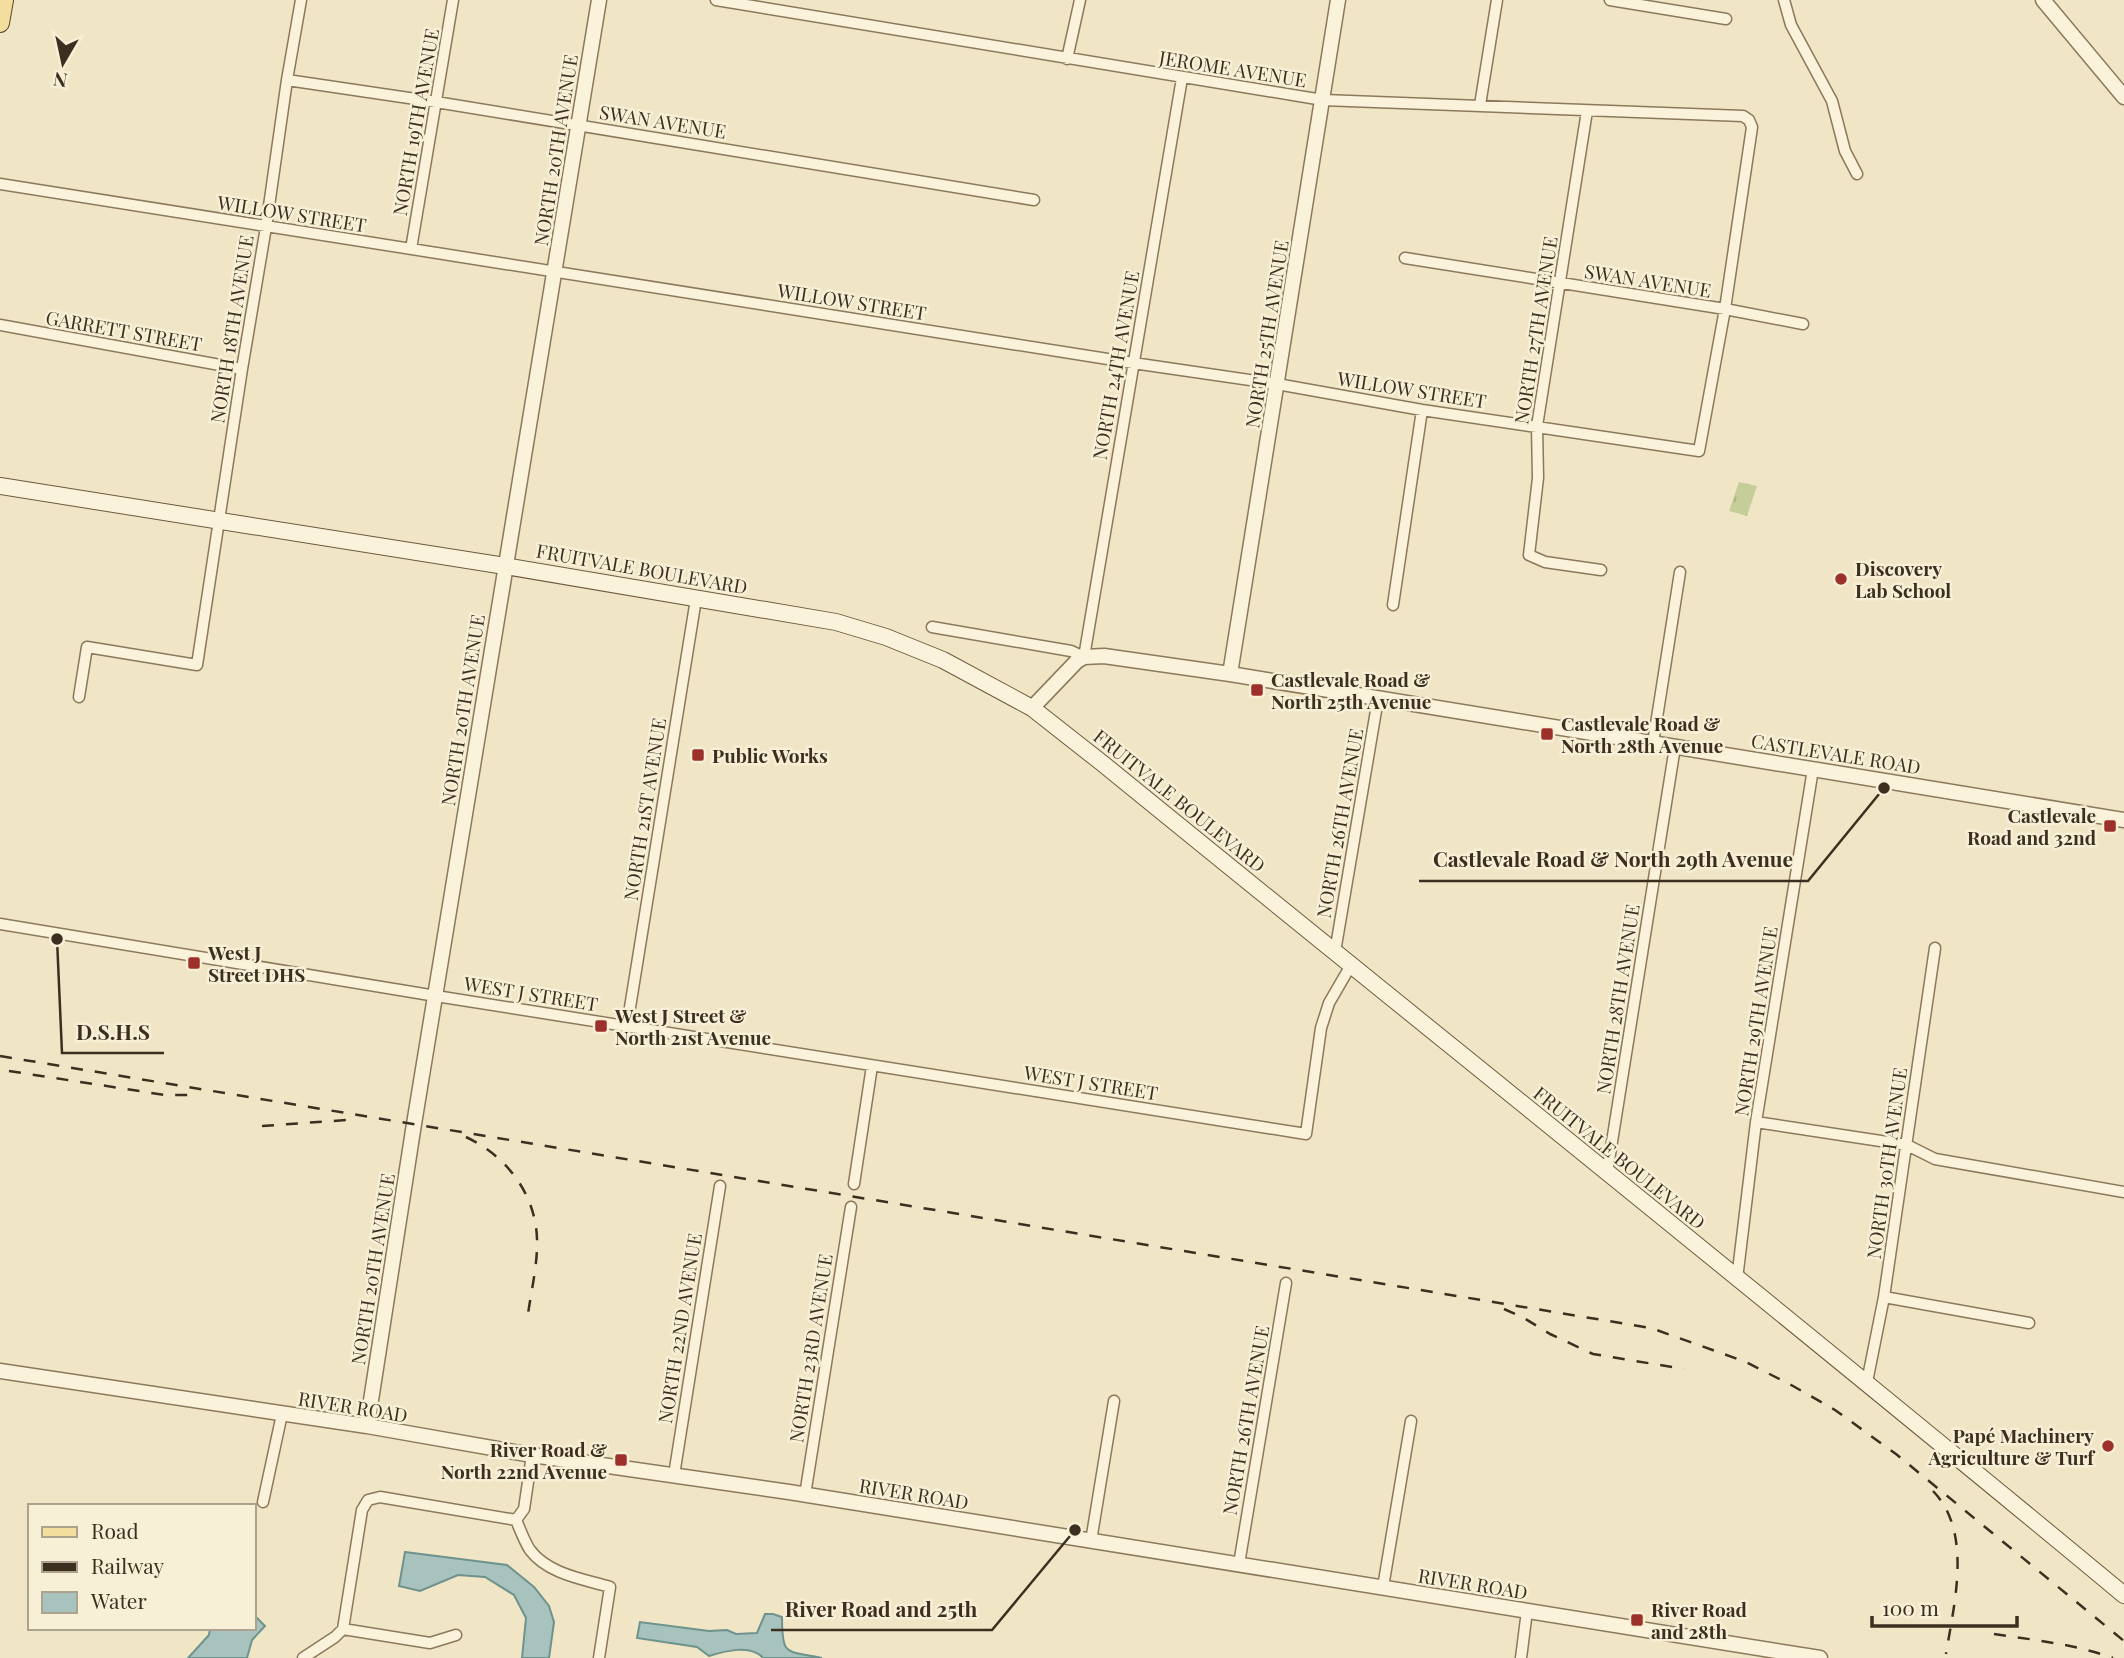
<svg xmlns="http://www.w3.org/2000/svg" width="2124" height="1658" viewBox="0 0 2124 1658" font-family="'Playfair Display',serif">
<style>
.grass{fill:url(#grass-tufts)}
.water{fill:#a8c3bd;stroke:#6e928c;stroke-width:2}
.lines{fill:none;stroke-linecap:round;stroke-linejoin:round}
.minor-casing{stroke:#8c785b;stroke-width:13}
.tertiary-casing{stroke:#8c785b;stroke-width:17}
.secondary-casing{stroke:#6e593e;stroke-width:18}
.primary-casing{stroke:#5a462f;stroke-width:20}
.minor{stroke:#faf2da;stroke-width:10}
.tertiary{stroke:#faf2da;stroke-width:14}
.secondary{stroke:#faf2da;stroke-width:16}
.primary{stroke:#f3de9e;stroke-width:18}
.rail{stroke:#3c2f1f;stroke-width:2.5;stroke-dasharray:12 12;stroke-linecap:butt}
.poi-dot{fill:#9c302a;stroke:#f7efd6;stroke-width:2.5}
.labels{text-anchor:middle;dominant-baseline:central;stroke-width:5;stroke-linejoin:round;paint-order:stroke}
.street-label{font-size:19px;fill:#3c2f1f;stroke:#f7efd6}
.poi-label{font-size:19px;font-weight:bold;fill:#3c2f1f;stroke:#f7efd6;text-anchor:start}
.leader{fill:none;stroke:#3c2f1f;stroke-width:2.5}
.callout-dot{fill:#3c2f1f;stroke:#f7efd6;stroke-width:2.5}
.callout-label{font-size:21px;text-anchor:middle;font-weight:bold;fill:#3c2f1f;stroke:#f7efd6;stroke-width:5;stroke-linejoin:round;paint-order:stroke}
</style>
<defs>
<pattern id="grass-tufts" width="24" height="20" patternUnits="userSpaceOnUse" patternTransform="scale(1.75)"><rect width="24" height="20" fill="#c5ce9a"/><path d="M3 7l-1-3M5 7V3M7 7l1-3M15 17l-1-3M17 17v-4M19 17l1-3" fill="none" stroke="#aab184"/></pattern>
</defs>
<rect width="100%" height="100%" fill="#f0e6c6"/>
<path class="grass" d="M1739,482L1757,486L1747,516L1729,511Z"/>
<path class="water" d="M405,1552L507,1565L534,1587L549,1606L554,1622L549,1658H522L526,1618L514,1595L485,1577L458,1575L420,1591L399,1586Z
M765,1614H773L782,1617C782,1658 786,1650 822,1658H763C751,1644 725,1651 709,1656L697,1647L637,1638L640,1622L709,1631L727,1630L736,1634L757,1633Z
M254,1615L265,1626L252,1640L247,1658H188L209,1635L210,1628H254Z"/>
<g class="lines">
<g class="minor-casing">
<path id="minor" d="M1610,0L1726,19
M1784,0L1791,25L1832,101L1845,151L1857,174
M1067,59L1080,0
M287,80L436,102L1034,200
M1480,105L1497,0
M1587,111L1537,426L1538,478L1529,555L1545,562L1601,570
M0,184L1133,363L1277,384L1422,410L1699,451L1725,309L1751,134L1752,127L1749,120L1743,116L1323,100L716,0
M411,249L453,0
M1405,258L1725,309L1803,324
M0,325L242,369
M1393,605L1422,410
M932,627L1071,651L1084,657L1182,78
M79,697L87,647L197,665L242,369L266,227L287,80L301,0
M1653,743L1680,572
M0,924L436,996L1306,1134L1321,1028L1329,1003L1351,965
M1335,952L1378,699
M627,1026L696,599
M1756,1122L1907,1145L1935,1159L2124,1192
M1607,1173L1675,747
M854,1184L872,1066
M1737,1279L1756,1122L1813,769
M1884,1297L2029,1323
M1867,1382L1884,1297L1935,948
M674,1475L720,1186
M805,1495L851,1207
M263,1502L282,1414
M516,1520L524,1509L532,1455
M1091,1541L1114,1401
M1239,1564L1286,1283
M1383,1587L1411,1421
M343,1629L430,1643L456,1635
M303,1658L335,1637L343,1629L362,1510L368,1500L380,1497L516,1520C520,1529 524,1541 530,1550C548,1574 583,1579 610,1587L599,1658
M1521,1658L1527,1611"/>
</g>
<g class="tertiary-casing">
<path id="tertiary" d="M2043,0L2124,97
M1230,674L1338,0
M1032,708L1077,661L1084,657L1104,656L1230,674L2124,820
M0,1371L367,1426L532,1455L789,1492L1820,1658
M367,1426L414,1124L599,0"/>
</g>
<g class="secondary-casing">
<path id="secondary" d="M0,486L505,566L836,622L886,637L943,660L1032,708L1102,763C1442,1040 1786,1314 2124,1595"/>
</g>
<g class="primary-casing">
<path id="primary" d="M0,23L4,0"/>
</g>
<use href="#minor" class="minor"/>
<use href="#tertiary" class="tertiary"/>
<use href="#secondary" class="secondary"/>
<use href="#primary" class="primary"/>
<path class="rail" d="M0,1056L1651,1328L1746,1362L1793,1386L1835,1410L1896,1454L2124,1641
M9,1071L165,1095H191
M262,1126L347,1120
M466,1137C502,1154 530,1186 536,1227C540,1255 532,1286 528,1314
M1504,1309L1524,1318L1550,1334L1593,1354L1684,1369
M1933,1491C1973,1532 1954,1604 1946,1654
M1994,1634C2034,1640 2074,1644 2113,1658"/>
</g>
<g class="poi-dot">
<circle cx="1841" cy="579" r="7"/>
<rect x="1250" y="683" width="14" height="14" rx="3.5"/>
<rect x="1540" y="727" width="14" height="14" rx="3.5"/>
<rect x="691" y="748" width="14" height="14" rx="3.5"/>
<rect x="2103" y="819" width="14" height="14" rx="3.5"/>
<rect x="187" y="956" width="14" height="14" rx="3.5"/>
<rect x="594" y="1019" width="14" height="14" rx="3.5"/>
<circle cx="2108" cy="1446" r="7"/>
<rect x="614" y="1453" width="14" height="14" rx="3.5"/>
<rect x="1630" y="1613" width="14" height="14" rx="3.5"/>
</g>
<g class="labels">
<g class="street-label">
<text transform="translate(1233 68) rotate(9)">JEROME AVENUE</text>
<text transform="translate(663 121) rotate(9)">SWAN AVENUE</text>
<text transform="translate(415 122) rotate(-80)">NORTH 19TH AVENUE</text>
<text transform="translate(555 150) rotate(-81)">NORTH 20TH AVENUE</text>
<text transform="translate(292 213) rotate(9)">WILLOW STREET</text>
<text transform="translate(1648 280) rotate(9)">SWAN AVENUE</text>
<text transform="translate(852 301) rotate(9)">WILLOW STREET</text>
<text transform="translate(231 329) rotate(-81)">NORTH 18TH AVENUE</text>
<text transform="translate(124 330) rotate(10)">GARRETT STREET</text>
<text transform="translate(1535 330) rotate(-81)">NORTH 27TH AVENUE</text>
<text transform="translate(1266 334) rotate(-81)">NORTH 25TH AVENUE</text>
<text transform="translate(1115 365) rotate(-80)">NORTH 24TH AVENUE</text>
<text transform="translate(1412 389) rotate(9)">WILLOW STREET</text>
<text transform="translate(642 568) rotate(10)">FRUITVALE BOULEVARD</text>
<text transform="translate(462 710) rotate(-81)">NORTH 20TH AVENUE</text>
<text transform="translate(1836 753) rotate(9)">CASTLEVALE ROAD</text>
<text transform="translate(1180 800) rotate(39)">FRUITVALE BOULEVARD</text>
<text transform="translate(644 809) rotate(-81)">NORTH 21ST AVENUE</text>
<text transform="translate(1339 823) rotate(-80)">NORTH 26TH AVENUE</text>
<text transform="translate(531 993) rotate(9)">WEST J STREET</text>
<text transform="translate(1617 999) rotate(-81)">NORTH 28TH AVENUE</text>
<text transform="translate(1755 1021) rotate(-81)">NORTH 29TH AVENUE</text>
<text transform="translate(1091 1082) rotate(9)">WEST J STREET</text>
<text transform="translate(1620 1157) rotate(39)">FRUITVALE BOULEVARD</text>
<text transform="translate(1886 1163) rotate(-82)">NORTH 30TH AVENUE</text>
<text transform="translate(372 1269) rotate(-81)">NORTH 20TH AVENUE</text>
<text transform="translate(679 1328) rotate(-81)">NORTH 22ND AVENUE</text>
<text transform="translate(810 1348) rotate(-81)">NORTH 23RD AVENUE</text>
<text transform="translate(353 1406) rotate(9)">RIVER ROAD</text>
<text transform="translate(1245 1420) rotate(-80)">NORTH 26TH AVENUE</text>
<text transform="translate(914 1493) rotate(9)">RIVER ROAD</text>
<text transform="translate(1473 1583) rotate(9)">RIVER ROAD</text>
</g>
<g class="poi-label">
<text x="1855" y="568">Discovery<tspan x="1855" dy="22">Lab School</tspan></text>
<text x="1271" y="679">Castlevale Road &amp;<tspan x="1271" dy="22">North 25th Avenue</tspan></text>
<text x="1561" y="723">Castlevale Road &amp;<tspan x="1561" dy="22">North 28th Avenue</tspan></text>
<text x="712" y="755">Public Works</text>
<text x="2096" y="815" text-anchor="end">Castlevale<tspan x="2096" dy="22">Road and 32nd</tspan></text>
<text x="208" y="952">West J<tspan x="208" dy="22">Street DHS</tspan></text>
<text x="615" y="1015">West J Street &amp;<tspan x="615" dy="22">North 21st Avenue</tspan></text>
<text x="2094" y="1435" text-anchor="end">Papé Machinery<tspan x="2094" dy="22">Agriculture &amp; Turf</tspan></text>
<text x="607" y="1449" text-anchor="end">River Road &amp;<tspan x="607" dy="22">North 22nd Avenue</tspan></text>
<text x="1651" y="1609">River Road<tspan x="1651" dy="22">and 28th</tspan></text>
</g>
</g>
<path class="leader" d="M1884 788L1808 881H1419M57 939L62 1053H164M1075 1530L992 1630H771"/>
<g class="callout-dot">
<circle cx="1884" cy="788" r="7"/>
<circle cx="57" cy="939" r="7"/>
<circle cx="1075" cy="1530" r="7"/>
</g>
<g class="callout-label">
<text x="1613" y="867">Castlevale Road &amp; North 29th Avenue</text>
<text x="113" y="1040">D.S.H.S</text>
<text x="881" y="1617">River Road and 25th</text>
</g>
<rect x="28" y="1504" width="228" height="126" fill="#f7efd6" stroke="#aca28d" stroke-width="2"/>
<rect x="42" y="1527" width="35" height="10" fill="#f3de9e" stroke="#aca28d" stroke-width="2"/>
<text x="91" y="1539" font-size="21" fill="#3c2f1f">Road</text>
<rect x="42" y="1562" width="35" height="10" fill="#3c2f1f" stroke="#aca28d" stroke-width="2"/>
<text x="91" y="1574" font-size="21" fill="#3c2f1f">Railway</text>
<rect x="42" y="1592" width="35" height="21" fill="#a8c3bd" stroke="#aca28d" stroke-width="2"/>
<text x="91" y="1609" font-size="21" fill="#3c2f1f">Water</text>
<g transform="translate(63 63) rotate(189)" stroke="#f7efd6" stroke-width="5" paint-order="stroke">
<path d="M0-5L12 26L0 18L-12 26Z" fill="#3c2f1f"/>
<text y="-10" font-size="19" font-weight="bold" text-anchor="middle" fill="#3c2f1f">N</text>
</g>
<path d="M1872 1616v10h145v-10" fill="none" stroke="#3c2f1f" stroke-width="3.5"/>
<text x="1882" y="1616" font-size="21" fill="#3c2f1f" stroke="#f7efd6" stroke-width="5" paint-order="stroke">100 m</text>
</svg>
